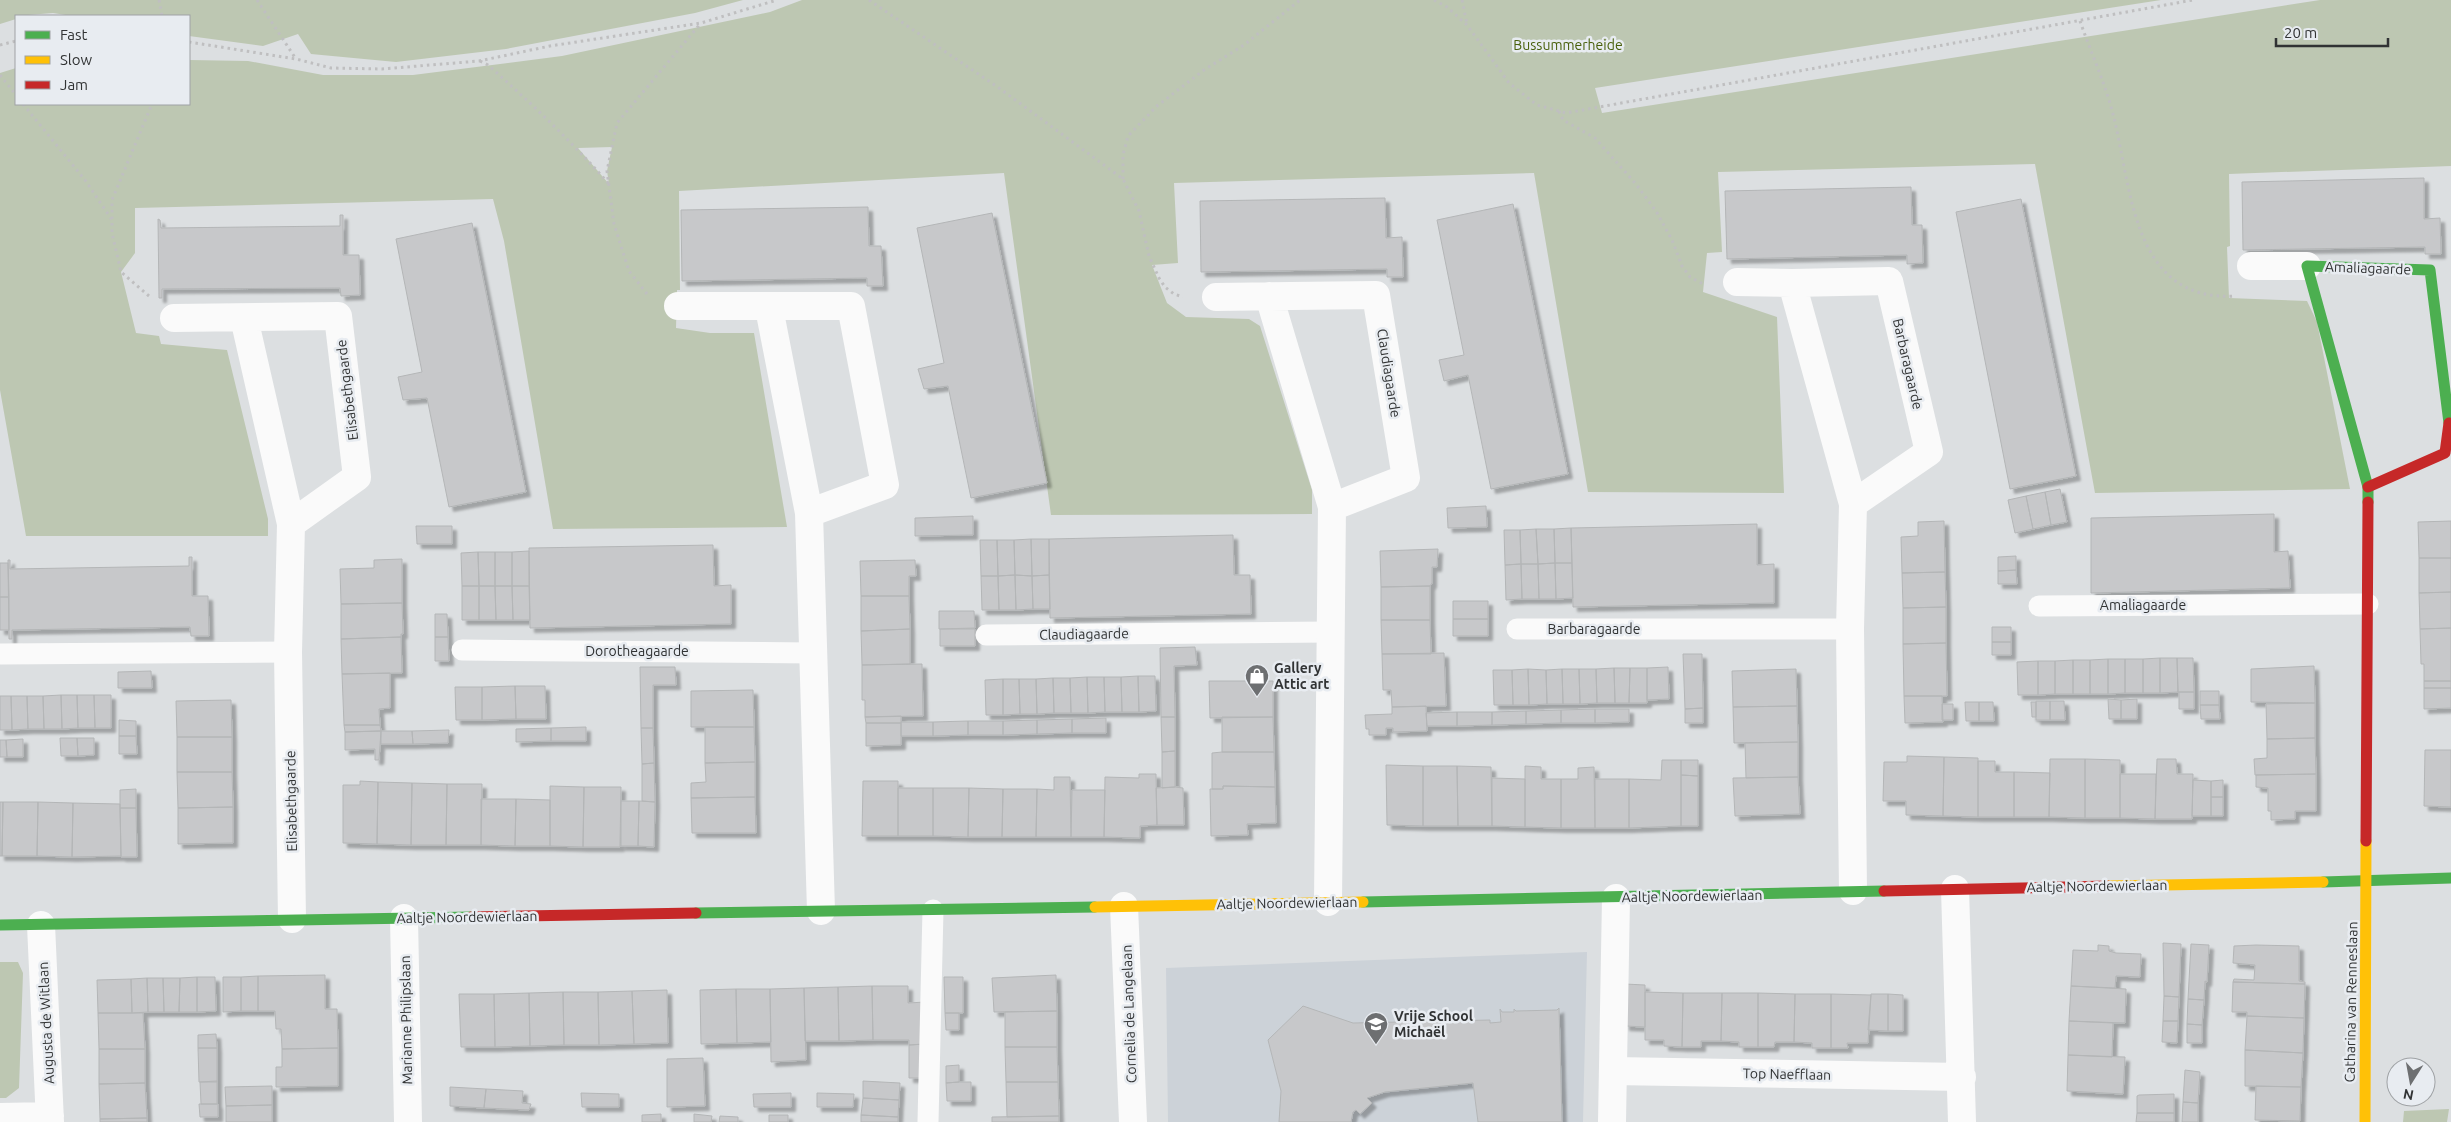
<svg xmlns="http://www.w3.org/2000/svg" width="2451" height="1122" viewBox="0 0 2451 1122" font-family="Ubuntu,sans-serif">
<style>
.built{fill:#ccd2d8}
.green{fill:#bdc7b2;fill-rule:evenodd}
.building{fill:#c7c8ca;stroke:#b4b6b7;filter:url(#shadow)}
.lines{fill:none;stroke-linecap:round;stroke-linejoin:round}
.path{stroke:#bfbfc0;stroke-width:3;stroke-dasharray:2.5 4;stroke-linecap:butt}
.lane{stroke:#fafafa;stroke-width:21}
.street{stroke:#fafafa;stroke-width:28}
.fast{stroke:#4caf50;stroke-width:11}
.slow{stroke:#ffc107;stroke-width:11}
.jam{stroke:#c62828;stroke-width:11}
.labels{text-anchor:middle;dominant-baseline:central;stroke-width:5;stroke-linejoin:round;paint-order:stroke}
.park-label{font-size:14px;fill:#48600b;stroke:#e8ecf1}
.street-label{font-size:14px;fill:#313334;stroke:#e8ecf1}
.poi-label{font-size:14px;font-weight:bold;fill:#313334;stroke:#e8ecf1;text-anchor:start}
</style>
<defs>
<filter id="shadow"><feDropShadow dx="4.5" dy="4.5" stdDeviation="1" flood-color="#0004"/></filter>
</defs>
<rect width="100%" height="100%" fill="#dcdfe1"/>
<path class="built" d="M1587,952L1583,1122H1168L1166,968Z"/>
<path class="green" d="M0,0H743L695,13L506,49L396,62L311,54L298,34L263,46L189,36V16H72L53,13L16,16V19L0,24Z
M802,0H2161L1595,88L1602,113L2320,0H2451V166L2229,174L2230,246L2227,247L2229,298L2307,301L2317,322L2350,489L2095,493L2035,164L1718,172L1722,252L1707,253L1703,292L1777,317L1784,493L1588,492L1534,173L1174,183L1178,263L1152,265L1167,303L1186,317L1249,319L1260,326L1312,490V514L1051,515L1004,173L679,191L680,290H677L676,328L710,333H754L787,527L553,529L504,241L493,199L135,208V253L121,272L136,333L159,336L161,344L227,350L268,519V536H26L0,390V73L16,68V104H189V60L248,61L323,75H413L562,56L770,12ZM612,147L607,171L609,184L578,148Z
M0,962H18L23,973L19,1088L6,1098H0Z
M2449,1109L2447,1122H2403L2404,1111Z"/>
<path class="building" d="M2424,178V219L2440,218L2441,254H2425V247L2243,250L2242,182Z
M1911,187L1912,225H1922L1923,263L1907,264V255L1727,259L1725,191Z
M1385,198L1386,238L1402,237L1403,277H1387V269L1201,272L1200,201Z
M2021,199L2076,476L2010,489L1956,212Z
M1513,204L1568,474L1491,489L1468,375L1444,381L1439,360L1464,355L1437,220Z
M868,207L869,246H881L883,286H867V278L682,281L681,210Z
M992,213L1047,483L971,498L948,386L924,389L918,369L944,363L917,228Z
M340,215H343V255H359L360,295L341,296L340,288L162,289V298H159L158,219L160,220L161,228L340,226Z
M472,223L526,492L449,507L427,398L403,400L398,377L422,372L396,239Z
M2060,489L2067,522L2051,525L2045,492Z
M2045,492L2051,525L2033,529L2026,496Z
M2026,496L2033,529L2015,533L2008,500Z
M1486,506L1487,527L1448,528L1447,508Z
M2274,514V552L2288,551L2290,588L2091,593V518Z
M973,516V535L915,536V518Z
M1944,521L1945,572L1902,573L1901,537L1918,536V522Z
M2451,521V558H2419L2418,522Z
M1757,524V565L1774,564V603L1573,607L1571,528Z
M416,526H452V544H417Z
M1571,528L1572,563H1555L1554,529Z
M1536,529H1554L1555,563L1538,564Z
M1536,529L1538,564H1521L1520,530Z
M1504,530H1520L1521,564L1505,565Z
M1233,535L1234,575H1250L1251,614L1050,618L1049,539Z
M1031,539L1032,576L1015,575L1014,540Z
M1031,539H1049V575L1032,576Z
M980,540H997L998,576H981Z
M997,540H1014L1015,575L998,576Z
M713,545L714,586L731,585V624L530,628L529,548Z
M1438,549L1437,567H1432V583L1430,586L1381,587L1380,551Z
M529,551V586H512V552Z
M478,552L479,586H462L461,553Z
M478,552H495V586H479Z
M495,552H512V586H495Z
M2016,556V570L1998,571V557Z
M189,557H192V596H208L209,636H191L190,627L12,630V639H9L8,560H10V569L189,566Z
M2419,558H2451V592L2419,593Z
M402,559V603L341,604L340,569L374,568V560Z
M915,560L916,576H909V596H861L860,561Z
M0,563H8L9,597H0Z
M1555,563L1556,599H1539L1538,564Z
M1555,563H1572L1573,598L1556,599Z
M1521,564H1538L1539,599H1522Z
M1521,564L1522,599L1506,600L1505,565Z
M2016,570L2017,584H1998V571Z
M1945,572L1946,607L1903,608L1902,573Z
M1015,575L1032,576L1033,609L1016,610Z
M1015,575L1016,610H999L998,576Z
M1049,575L1050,609H1033L1032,576Z
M981,576H998L999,610H982Z
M462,586H479V620H462Z
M479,586H495L496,620H479Z
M495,586H512L513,620H496Z
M512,586H529L530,620H513Z
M1430,586V620H1381V587Z
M2451,592V628L2420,629L2419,593Z
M861,596H909L910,629L861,631Z
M0,597H9V630H0Z
M1453,601H1488V619H1453Z
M402,603L403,634H401V637L341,639V604Z
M1946,607V643L1903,644V608Z
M939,611H974L975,628L939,629Z
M435,614H447L448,637H435Z
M1453,619H1488V636H1453Z
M1381,620H1430L1431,654H1382Z
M1992,627H2011V642H1992Z
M2451,628V681H2424V664H2421L2420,629Z
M910,629V664L862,665L861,631Z
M940,629H975V646H940Z
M401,637L402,673L342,674L341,639Z
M435,637H448L449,661H435Z
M1992,642H2011V655H1992Z
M1946,643L1947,696H1904L1903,644Z
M1195,647L1197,665L1174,666L1175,717H1161L1160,648Z
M1444,653L1446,706L1392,707L1391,690H1383L1382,654Z
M1683,654H1702L1703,708L1685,709Z
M2160,658H2177L2178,692L2160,693Z
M2160,658V693H2143V659Z
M2177,658H2193L2194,692H2178Z
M2108,659V694H2090V660Z
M2108,659H2125V693L2108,694Z
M2125,659H2143V693H2125Z
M2073,660H2090V694H2073Z
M2073,660V694H2055V661Z
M2038,661V695H2018L2017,662Z
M2038,661H2055V694L2038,695Z
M922,664L923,716L865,717V700H862V665Z
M2314,666L2315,703L2251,702V669Z
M640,667H675L676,685H653V728H641Z
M1668,667L1669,699L1647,700V668Z
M1614,668H1630L1629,703H1615Z
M1614,668L1615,703H1597L1596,669Z
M1630,668H1647V703H1629Z
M1528,669L1546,670L1547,704L1529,705Z
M1528,669L1529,705H1513L1512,670Z
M1562,669H1579L1580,704H1563Z
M1562,669L1563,704H1547L1546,670Z
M1579,669H1596L1597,703L1580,704Z
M1796,669L1797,706L1733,707L1732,671Z
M1493,670H1512L1513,705H1494Z
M151,671L152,688H118V672Z
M390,673V708L379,709L380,725H344L342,674Z
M1138,676L1139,712H1122L1121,677Z
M1138,676H1155L1156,711L1139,712Z
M1087,677L1088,713H1071L1070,678Z
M1087,677H1104L1105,712L1088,713Z
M1104,677H1121L1122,712H1105Z
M1053,678L1054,713L1037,714L1036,679Z
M1053,678H1070L1071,713H1054Z
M1003,679V715H986L985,680Z
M1003,679H1019L1020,714L1003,715Z
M1019,679H1036L1037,714H1020Z
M1209,681H1273V717L1210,718Z
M2424,681H2451V688H2424Z
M515,686H545L546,719H516Z
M515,686L516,719L482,720V687Z
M455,687H482V720H456Z
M2424,688H2451V708L2424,709Z
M753,690L754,727H691V691Z
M2200,691H2219V705H2200Z
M2179,692H2194V709H2179Z
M61,695H77L78,728L62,729Z
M61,695L62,729H44L43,696Z
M77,695H94L95,728H78Z
M94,695H111V728H95Z
M0,696H11L12,730H0Z
M11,696H27L28,729L12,730Z
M27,696H43L44,729H28Z
M1904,696H1942L1943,722L1905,723Z
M2108,699L2121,700V719H2109Z
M2137,699V719H2121V700Z
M231,700L232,737H177L176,701Z
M2036,701H2050V720H2036Z
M2050,701H2064L2065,720H2050Z
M1965,702H1979V721H1966Z
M1979,702H1993L1994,721H1979Z
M2031,702H2036V717H2032Z
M2315,703V738L2267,739L2266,704Z
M1942,704H1953V720H1942Z
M2200,705H2219L2220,719H2201Z
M1426,706L1427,731L1393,732V728H1386V735H1369V729H1366L1365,715L1392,714V707Z
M1797,706L1798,742L1734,743L1733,707Z
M1703,708V723H1685V709Z
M1595,709H1629V722L1595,723Z
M1595,709V723H1561V710Z
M1561,710V723L1526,724V711Z
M1526,711V724L1492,725V712Z
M1457,712H1492V725L1457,726Z
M1457,712V726H1427L1426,713Z
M901,716V723H866L865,717Z
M1161,717H1175V751L1162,752Z
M1222,717H1273L1274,752H1222Z
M1106,718V733H1072V719Z
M1072,719V733L1037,734V720Z
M119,720L136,721V736H119Z
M1037,720V734L1003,735V721Z
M968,721H1003V735H968Z
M968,721V735L933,736V722Z
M901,722H933V736H901Z
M866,723H901V745L866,746Z
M344,725H380L381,731L345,732Z
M586,727V741H551V728Z
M705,727H754L755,762L705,763Z
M551,728V741L516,742V729Z
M641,728H653L654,763L642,764Z
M449,730L448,743L413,744L412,731Z
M381,731H412L413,744H381Z
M381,731L379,760H375V749L345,750V732Z
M119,736H136L137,754H119Z
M177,737H232V772H177Z
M60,738H77L78,756H61Z
M77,738H94V755L78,756Z
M2315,738L2316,774L2255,775L2254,759L2267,758V739Z
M23,739V757H7L6,740Z
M0,740H6L7,757H0Z
M1798,742V777L1746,778L1745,743Z
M2425,750H2451V807L2424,806Z
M1175,751V787L1162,788V752Z
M1222,752H1274L1275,787L1223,786V789H1212V753Z
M1907,756L1944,757L1943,816L1906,815V801H1883L1884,762H1907Z
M1944,757L1978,758V817L1943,816Z
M2050,759H2085V818L2049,817Z
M2085,759L2120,760V818H2085Z
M2157,759H2176L2177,774H2193L2192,819H2155Z
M1662,760H1681V826L1629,828V779L1661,780Z
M1681,760H1698V776L1681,775Z
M1978,761H1995V772H2014V817H1978Z
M755,762V797L691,798V783L706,782L705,763Z
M654,763L655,802L642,801V764Z
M1386,765L1423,766V826L1387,825Z
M1423,766H1457L1458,826H1423Z
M1457,766L1491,767L1492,826H1458Z
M1525,766L1541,767V779H1561V828L1525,827Z
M1594,767L1595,828H1561V779H1578V768Z
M177,772H232L233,807L178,808Z
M2014,772L2050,773L2049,817H2014Z
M1139,774H1156L1157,825L1140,826V838L1104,837L1105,777L1139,778Z
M2120,774H2156L2155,819L2120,818Z
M2316,774V811H2295V819L2271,820V811H2268V788L2256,787V775Z
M1681,775L1698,776V826H1681Z
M1054,777H1070L1071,837H1036L1037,789L1054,790Z
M1798,777L1800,814L1735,816L1733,778Z
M1492,778L1525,779V827L1492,826Z
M1595,779H1629V828H1595Z
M2193,780L2211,781V816H2192Z
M2223,780V797H2211V781Z
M360,781L378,782L377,844L343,843V785H360Z
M863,781H898V836H862Z
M378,782L412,783L411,845L377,844Z
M412,783L447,784L446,845H411Z
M447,784H482L481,845H446Z
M550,786L584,787L583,847L550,846Z
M1223,786L1275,787L1276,823L1247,824L1248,835L1211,836L1210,789H1223Z
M584,787H621L620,847H583Z
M1175,787L1183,788L1184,825H1157L1156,788Z
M898,788H933V836H898Z
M933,788H969L968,837L933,836Z
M969,788L1003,789L1002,837H968Z
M136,789V808H120V790Z
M1003,789H1037L1036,837H1002Z
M1072,790H1105L1104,837H1071Z
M755,797L756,833H692L691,798Z
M2211,797H2223V816H2211Z
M481,799H516L515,846L481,845Z
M516,799L550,800V846H515Z
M621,801H639L638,846H621Z
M639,801L655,802L654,847L638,846Z
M0,802H3L2,856H0Z
M3,802H38L37,856H2Z
M38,802L73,803L72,857L37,856Z
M73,803L120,804L121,856L72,857Z
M233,807V843L178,844V808Z
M120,808H136L137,857H121Z
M2163,943L2181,944L2179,997L2164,996Z
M2191,944L2209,945L2207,982L2205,981L2204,1000L2188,999Z
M2098,945L2109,946V951L2116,953L2141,954L2140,977L2116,976L2115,988L2071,986L2073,950L2098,951Z
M2256,945L2299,946V981L2305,982V984L2233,982L2234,979L2254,980L2255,965L2233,963L2234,946Z
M325,975V1009H337L338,1048L282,1049L281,1029H276L275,1011H258V976Z
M1056,975L1057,1011L994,1012L992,978Z
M258,976V1011H241V977Z
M197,977H215L216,1011L197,1012Z
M197,977V1012H179L180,978Z
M223,977H241V1011L223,1012Z
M944,977H963V1013H945Z
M147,978H163L164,1012H148Z
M147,978L148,1012L132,1013L131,979Z
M163,978H180L179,1012H164Z
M131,979L132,1013H98L97,980Z
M2233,982L2305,984L2304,1018L2247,1016V1012H2232Z
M1625,984L1645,985V1027L1625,1026Z
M872,986L873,1040L839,1041L838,987Z
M872,986H908V1003L925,1002V1044L909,1045V1040H873Z
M2071,986L2126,989L2125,1023L2069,1021Z
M838,987L839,1041H805L804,988Z
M804,988L806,1060L771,1062L770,989Z
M736,989H770L771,1042L737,1043Z
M736,989L737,1043L701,1044L700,990Z
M667,990L668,1043L634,1044L632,991Z
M632,991L634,1044L599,1045L598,992Z
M563,992L564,1045L530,1046L529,993Z
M563,992H598L599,1045H564Z
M1645,992L1683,993L1682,1047L1664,1046V1040H1645Z
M529,993L530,1046L495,1047L494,994Z
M1683,993H1722L1721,1041H1701V1047H1682Z
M1722,993H1758V1047H1739V1042L1721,1041Z
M1758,993L1795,994L1794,1042H1775L1774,1047H1758Z
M459,994H494L495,1047H461Z
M1795,994H1831V1048H1812V1043L1794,1042Z
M1831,994L1871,995L1868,1043H1847L1848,1048H1831Z
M1871,994H1888V1031L1868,1030Z
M1888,994L1903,995V1031H1888Z
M2164,996L2179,997L2178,1021H2163Z
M2188,999L2204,1000L2202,1025L2187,1024Z
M1303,1006L1353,1023L1490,1020V1023L1501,1022L1500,1009L1502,1012H1514V1009L1516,1011L1557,1010L1559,1008L1562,1122H1478L1473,1083L1385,1092L1367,1098L1372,1103L1360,1114L1356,1110L1353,1112L1351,1122H1279L1281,1091L1268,1040Z
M1057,1011V1047H1005V1012Z
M98,1013H143L145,1049H99Z
M945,1013H959V1030H946Z
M2247,1016L2304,1018L2303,1053L2245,1050Z
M2069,1021L2113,1023L2112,1057L2068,1055Z
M2163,1021H2178L2177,1043L2162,1042Z
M2187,1024L2202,1025V1043H2187Z
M216,1034L217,1048H198V1035Z
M925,1044L926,1078H909V1045Z
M1005,1047H1057L1058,1082H1006Z
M198,1048H217V1082H199Z
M338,1048V1086L276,1087V1067H282V1049Z
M99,1049H145V1083L99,1084Z
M2245,1050L2303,1053L2301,1087L2245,1086Z
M2068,1055L2125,1057L2123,1094L2067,1091Z
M703,1058L705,1106L667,1107V1059Z
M959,1065V1082L946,1083V1066Z
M2185,1070L2200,1072L2198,1103L2183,1102Z
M217,1081V1104H201L200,1082Z
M863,1081L900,1083L899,1100L863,1098Z
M959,1082H971V1101H947L946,1083Z
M1006,1082H1058L1059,1116L1007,1117Z
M145,1083L147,1118L100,1119L99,1084Z
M272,1086V1105L226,1106L225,1087Z
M2256,1086L2301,1087L2300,1121L2255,1120Z
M450,1087L486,1089L484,1108L450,1106Z
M486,1089L523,1091L522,1103L531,1104L529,1110L484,1108Z
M581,1093L619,1094V1107H582Z
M791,1093V1107H754L753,1094Z
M817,1093L854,1094L853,1107H817Z
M2174,1094V1113H2137V1096L2139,1095Z
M863,1098L899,1100L898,1117L861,1115Z
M2183,1102L2198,1103V1122H2182Z
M199,1104H218V1117H200Z
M272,1105V1122H226V1106Z
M2137,1113H2174V1122H2136Z
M661,1114V1122H642V1115Z
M694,1114L712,1116L711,1122H694Z
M769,1115H788V1122H769Z
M861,1115L898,1117V1122H861Z
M720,1116L738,1117V1122H719Z
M1059,1116V1122H992V1117Z
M147,1118V1122H100V1119Z"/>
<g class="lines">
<path class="path" d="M159,0L162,16
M257,0L296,59
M869,0L999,88L1123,179L1139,211L1149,256L1159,278L1165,287L1174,294L1183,297
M1434,0L1447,7L1467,25L1509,83L1537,105L1566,113L2193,0
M1462,0L1467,24
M2080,21C2091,53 2106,85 2114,118C2132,191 2133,302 2235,296
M189,42L296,59L331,68L382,69L479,61L550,46L701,23L777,0
M0,45L16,41
M480,61L488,65C531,103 571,141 609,184
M0,75L16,95
M23,104L85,180L112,220
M1559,111L1563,120L1595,138L1635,183L1656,211L1672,240L1682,266L1690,277L1703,284
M1123,179V155L1128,136L1157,106L1204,70L1244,45L1300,0
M647,294L629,271L614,224L607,171L617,123L701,23
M149,296L121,272L112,233V200L152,104"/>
<path class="lane" d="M2039,606L2368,604
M1517,629H1850
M986,635L1331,632
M462,650L813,653
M0,654L288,652
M928,1122L933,910"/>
<path class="street" d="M2251,266H2307
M1737,282L1792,283
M1269,296L1332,507L1328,902
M1216,297L1376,295L1406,478L1332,507
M678,306H851L885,485L809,513
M769,308L809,513L821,911
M174,318L338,316L357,477L291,524
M244,318L291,524L288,652L292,919
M1955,889L1962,1122
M1853,891L1850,629L1853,504L1792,283L1889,281L1929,452L1853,504
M1124,906L1133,1122
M404,918L408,1122
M41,925L50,1122
M1613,1071L1962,1077
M0,1117L50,1116
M1612,1122L1616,898"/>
<path class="fast" d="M2368,502V487L2307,266L2430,270L2449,423
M2323,882L2451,878
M1363,902L1884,891
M696,913L1095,907
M0,925L471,917"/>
<path class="slow" d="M2108,886L2323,882
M1095,907L1363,902
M2365,1122L2366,841"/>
<path class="jam" d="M2368,487L2445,453L2449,423
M2366,841L2368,502
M1884,891L2108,886
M471,917L696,913"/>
</g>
<defs>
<g id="shop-pin" transform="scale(1.25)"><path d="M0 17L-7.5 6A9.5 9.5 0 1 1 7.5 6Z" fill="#6d6f71" stroke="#e8ecf1"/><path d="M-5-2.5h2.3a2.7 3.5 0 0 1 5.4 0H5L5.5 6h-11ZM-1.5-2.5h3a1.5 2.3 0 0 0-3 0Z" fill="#fff"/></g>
<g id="school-pin" transform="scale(1.25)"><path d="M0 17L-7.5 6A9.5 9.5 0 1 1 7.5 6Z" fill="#6d6f71" stroke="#e8ecf1"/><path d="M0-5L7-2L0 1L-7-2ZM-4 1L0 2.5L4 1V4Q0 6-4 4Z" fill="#fff"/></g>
</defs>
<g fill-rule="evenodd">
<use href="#shop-pin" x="1257" y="676"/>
<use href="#school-pin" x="1376" y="1024"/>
</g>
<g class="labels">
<g class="park-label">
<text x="1568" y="45">Bussummerheide</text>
</g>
<g class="street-label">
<text transform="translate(2368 268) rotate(2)">Amaliagaarde</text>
<text transform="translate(1908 364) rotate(77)">Barbaragaarde</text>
<text transform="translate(1389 373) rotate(81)">Claudiagaarde</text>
<text transform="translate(347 390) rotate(-97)">Elisabethgaarde</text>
<text x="2143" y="605">Amaliagaarde</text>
<text x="1594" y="629">Barbaragaarde</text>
<text transform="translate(1084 634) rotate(-1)">Claudiagaarde</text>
<text x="637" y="651">Dorotheagaarde</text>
<text transform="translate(291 801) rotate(-91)">Elisabethgaarde</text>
<text transform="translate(2097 886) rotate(-1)">Aaltje Noordewierlaan</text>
<text transform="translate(1692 896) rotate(-1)">Aaltje Noordewierlaan</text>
<text transform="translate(1287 903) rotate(-1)">Aaltje Noordewierlaan</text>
<text transform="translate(467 917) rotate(-1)">Aaltje Noordewierlaan</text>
<text transform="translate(2351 1002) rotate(-89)">Catharina van Renneslaan</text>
<text transform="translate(1129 1014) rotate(-92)">Cornelia de Langelaan</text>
<text transform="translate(406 1020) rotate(-91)">Marianne Philipslaan</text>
<text transform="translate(46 1023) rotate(-93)">Augusta de Witlaan</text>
<text transform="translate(1787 1074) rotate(1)">Top Naefflaan</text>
</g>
<g class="poi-label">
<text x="1274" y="668">Gallery<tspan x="1274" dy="16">Attic art</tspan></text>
<text x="1394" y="1016">Vrije School<tspan x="1394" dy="16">Michaël</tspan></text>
</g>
</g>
<rect x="15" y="15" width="175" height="90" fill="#e8ecf1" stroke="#9fa2a5"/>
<rect x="25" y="31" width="25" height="8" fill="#4caf50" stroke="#9fa2a5"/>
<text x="60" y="40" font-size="15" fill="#313334">Fast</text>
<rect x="25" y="56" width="25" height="8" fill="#ffc107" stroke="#9fa2a5"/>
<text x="60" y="65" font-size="15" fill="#313334">Slow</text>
<rect x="25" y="81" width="25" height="8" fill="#c62828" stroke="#9fa2a5"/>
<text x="60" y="90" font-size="15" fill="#313334">Jam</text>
<g transform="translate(2411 1082) rotate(191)"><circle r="24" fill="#e8ecf1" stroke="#9fa2a5"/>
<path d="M0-4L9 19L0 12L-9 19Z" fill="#6d6f71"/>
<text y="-8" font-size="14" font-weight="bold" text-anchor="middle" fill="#313334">N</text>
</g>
<path d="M2276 38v8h112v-8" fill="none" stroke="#313334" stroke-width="2.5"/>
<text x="2284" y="38" font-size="15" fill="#313334" stroke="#e8ecf1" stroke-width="4" paint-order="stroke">20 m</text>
</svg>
